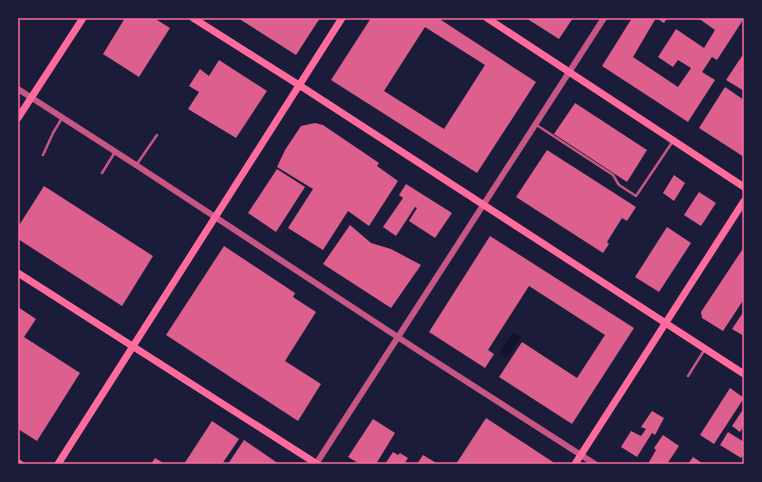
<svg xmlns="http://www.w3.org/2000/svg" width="762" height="482" viewBox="0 0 762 482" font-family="'IBM Plex Sans',sans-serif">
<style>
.water{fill:#12122b}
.building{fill:#dd5f8e;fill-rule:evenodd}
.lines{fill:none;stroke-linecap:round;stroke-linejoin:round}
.service{stroke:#c65784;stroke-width:2.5}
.tertiary{stroke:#c65784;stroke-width:6}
.secondary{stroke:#ff6b9d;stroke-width:7}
.neatline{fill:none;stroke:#ff6b9d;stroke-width:1.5}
</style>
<rect width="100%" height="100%" fill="#1b1b3a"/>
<path class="water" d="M513,332L521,337L507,358L499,353Z"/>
<path class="building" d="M125,18H154L170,28L139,77L103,54Z
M238,18H320L296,55Z
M371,18H438L536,82L477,173L331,80ZM425,27L485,65L444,129L384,91Z
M526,18H573L559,39Z
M632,18H667L664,23L656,18L633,57L678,87L691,68L678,60L673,67L658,57L676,29L704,48L715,30L698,18H739L743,20L717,60L712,57L702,72L715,80L688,122L602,66Z
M744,53V91L726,80Z
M219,60L267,91L236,138L188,109L199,92L189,86L200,69L209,76Z
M725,87L744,100V157L699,128Z
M575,103L647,150L627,182L554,134Z
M315,123L323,125L379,163L377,166L398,181L369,226L348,211L323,250L288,228L313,189L277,167L285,150L301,126Z
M547,150L636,207L627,221L622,218L607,242L609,244L603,253L516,197Z
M277,169L305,187L276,232L248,213Z
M674,175L685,183L674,201L663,193Z
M406,184L452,213L435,238L409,221L417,208L415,207L396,236L383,227L403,198L399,195Z
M44,186L153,256L122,306L18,239V227Z
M699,192L716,203L701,226L684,215Z
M350,225L371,243L391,249L421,265L391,308L323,264Z
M667,227L691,243L659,292L635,277Z
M490,236L634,328L572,424L499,377L522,342L577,378L605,335L529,286L488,350L494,354L485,368L429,332Z
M224,246L295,293L293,297L316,312L285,361L321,384L298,421L166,335Z
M744,247V299L723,331L702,318L701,312Z
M18,307L36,319L24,337L80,373L37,441L18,429Z
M744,311V336L732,329Z
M730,388L744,398L714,444L700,435Z
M744,408V425L740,432L732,426Z
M652,411L664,418L655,435L652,433L637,457L621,447L631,431L641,436L646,429L641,427Z
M486,418L553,462L552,464H456Z
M373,419L395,433L376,464H360L348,457Z
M212,421L239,439L222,464H184Z
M728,432L744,442V454L741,458L720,445Z
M663,435L679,446L667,464H648L656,450L654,448Z
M244,440L279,464H228Z
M393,452L398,455L400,453L408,458L404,464H385Z
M423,455L438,464H417Z
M693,457L702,463V464H688Z
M155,458L165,464H151Z"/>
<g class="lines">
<path class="service" d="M535,124L613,175L619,185L636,196L673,141
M43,155L53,133L62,118
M137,164L157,135
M102,173L115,152
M688,376L705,349"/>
<path class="tertiary" d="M18,89L136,165L419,351L595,464
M316,464L604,18"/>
<path class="secondary" d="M193,18L299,85L744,374
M487,18L744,187
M18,118L83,18
M18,273L317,464
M18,463L20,464
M58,464L342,18
M575,464L744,201"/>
</g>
<rect width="762" height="482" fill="none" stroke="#1b1b3a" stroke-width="38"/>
<rect x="19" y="19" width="724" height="444" class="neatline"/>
</svg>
